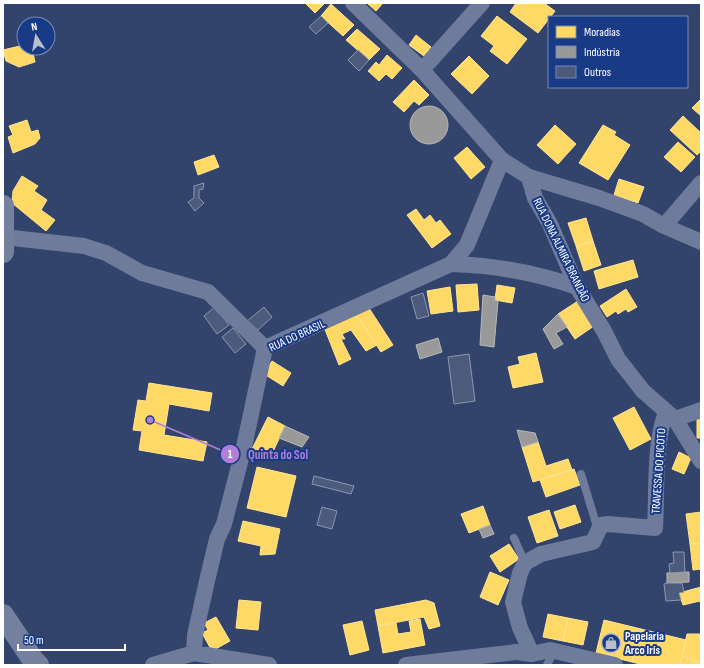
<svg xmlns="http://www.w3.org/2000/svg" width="704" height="668" viewBox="0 0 704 668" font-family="'Sofia Sans Condensed',sans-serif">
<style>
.homes{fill:#ffd966;stroke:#ffe494}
.industry{fill:#999;stroke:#b8b8b8}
.building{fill:#4c5b7c;stroke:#8c97b0}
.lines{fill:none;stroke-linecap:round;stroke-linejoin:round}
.service{stroke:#6e7b9a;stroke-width:8}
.minor{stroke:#6e7b9a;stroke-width:16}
.secondary{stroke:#73809e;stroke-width:22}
.labels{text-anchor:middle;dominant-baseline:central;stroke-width:4;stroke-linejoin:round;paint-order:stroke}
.street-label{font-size:12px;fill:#fff;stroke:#193a85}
.poi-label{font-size:12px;font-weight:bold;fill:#fff;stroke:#193a85;text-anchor:start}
.leader{fill:none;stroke:#b080d9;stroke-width:1.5}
.callout-dot{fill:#b080d9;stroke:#193a85;stroke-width:1.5}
.mark-label{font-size:12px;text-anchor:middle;font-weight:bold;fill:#fff}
.callout-label{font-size:13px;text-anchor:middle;font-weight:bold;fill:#b080d9;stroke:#193a85;stroke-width:4;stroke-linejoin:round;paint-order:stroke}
</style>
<rect width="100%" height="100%" fill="#32446c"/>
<path class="homes" d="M305,3H325L315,13Z
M367,3H383L376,11Z
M516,3H544L555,11L538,33L510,12Z
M331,4L354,25L343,36L321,16Z
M497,16L527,39L507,64L490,51L494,46L481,36Z
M357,29L380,49L369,60L346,40Z
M416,35L431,47L424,56L409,45Z
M24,45V48H32L35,62L19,67L6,61L3,50Z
M387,55L402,68L392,79L386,74L379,81L368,71L376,62L379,65Z
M469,56L489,76L472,94L451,74Z
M414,80L429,95L419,105L414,101L404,112L393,102Z
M701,99V116L692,108Z
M683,116L701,133V151L697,155L670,130Z
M27,120L31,132L38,130L40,138L35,144L13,153L8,137L13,135L9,126Z
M555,125L576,144L558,164L537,145Z
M603,125L616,132L614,135L630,145L608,180L579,163Z
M678,142L695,157L681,172L664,157Z
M467,147L485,167L471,179L454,158Z
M214,155L219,167L198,175L194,162Z
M22,176L38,186L34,191L47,200L41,210L55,220L46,231L12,203L13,191Z
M619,179L644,187L638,203L614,195Z
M416,209L424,220L430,215L436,223L440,220L451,234L432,248L407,215Z
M586,218L593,241L576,246L568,223Z
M593,241L601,265L584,271L576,246Z
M633,260L638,277L599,289L594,271Z
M477,284L479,310L458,312L456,285Z
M497,285L515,288L512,303L495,300Z
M450,287L453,311L431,314L427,291Z
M626,289L637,307L628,312L626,309L618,314L616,311L607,317L600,306Z
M578,301L594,326L575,339L558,314Z
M367,305L393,345L381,352L355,313Z
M355,313L377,345L366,351L351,330L342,334L345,339H341L351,359L339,365L324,327Z
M536,353L543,382L513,388L508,367L520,364L518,357Z
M272,361L291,373L283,386L264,374Z
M149,383L212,393L209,411L169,404L164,435L207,442L203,461L139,450L142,431L133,430L138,400L146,401Z
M634,407L651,439L630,450L613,418Z
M268,417L285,426L270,458L252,449Z
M697,418H701V438H697Z
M538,442L546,466L568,459L572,470L533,482L522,447Z
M679,452L691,458L684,474L672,469Z
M257,467L296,476L286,517L247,508Z
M574,469L580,485L546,497L540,480Z
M575,505L581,522L560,529L554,512Z
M483,506L490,525L469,533L461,514Z
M549,510L558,536L537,543L528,517Z
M701,512V543L690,544L686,514Z
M243,521L280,529L275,554L260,555L261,546L238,541Z
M701,543V569L693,570L690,544Z
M509,544L519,559L500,572L490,556Z
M490,572L509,580L498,605L480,597Z
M701,587V606L700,601L683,605L679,593Z
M239,600L261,602L258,630L236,628Z
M426,600L434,603L440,626L429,629L424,617L378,626L375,610Z
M548,614L568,618L563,641L543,637Z
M216,617L230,641L212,651L202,633L208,630L204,623Z
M568,618L588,622L583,645L563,641Z
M420,619L425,645L383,653L378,626L396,623L398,634L411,632L409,621Z
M604,620L641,629L632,662L596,653Z
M362,621L369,650L350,655L343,625Z
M641,629L686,640L680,665H644L632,662Z
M687,634H701V663L682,656Z
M682,656L701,663V665H680Z"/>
<path class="industry" d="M410 125a19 19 0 1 1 38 0a19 19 0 1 1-38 0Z
M483,295L495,297V300L498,301L494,347L480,345Z
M558,314L567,327L556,333L563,344L554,349L543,329Z
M438,338L442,352L420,359L416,345Z
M285,426L309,437L302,447L279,438Z
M517,430L535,433L538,442L522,447Z
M490,525L494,534L483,538L479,529Z
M689,572V582L667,583V573Z"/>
<path class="building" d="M321,16L328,23L316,34L309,27Z
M358,50L369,60L359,71L348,60Z
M204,183L203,189L199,190V198L204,203L195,211L188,202L194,198V186Z
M423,293L429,316L417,319L411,297Z
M215,307L229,325L217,334L204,316Z
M264,307L272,317L258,330L246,322Z
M233,328L246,344L235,353L222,337Z
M469,354L475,401L454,404L448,357Z
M314,476L354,486L351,494L312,484Z
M322,507L337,511L332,529L317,525Z
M673,552H684L685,572L670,573L669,564L674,563Z
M667,583H682L684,592L679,593L681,600L666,601L664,584Z"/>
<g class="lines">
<path class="service" d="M581,474L598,530
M514,538L525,563
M547,665L554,651"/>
<path class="minor" d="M353,3L422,70L502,160L529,177L535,198L550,224L577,287L604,331L618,359L643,391L675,419L701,461
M422,70L482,3
M529,177L599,198L643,214L664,226L701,242
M664,226L701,183
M4,237L84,246L106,253L142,273L208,292L265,348
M451,264L467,245L502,160
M675,419L701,410
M194,653L195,635L207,581L217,539L224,524L244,447L265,348L451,264C494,265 536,273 577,287
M532,654L520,628L513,602L520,573L525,563L541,554L593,542L601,525L608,524L655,528C657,496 654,440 666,413
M153,665L194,653L269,665
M406,665L516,652L532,654L550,650L615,665"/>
<path class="secondary" d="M3,206V252
M3,615L33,660L38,665"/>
</g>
<defs>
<g id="shop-ring" transform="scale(1)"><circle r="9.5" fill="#193a85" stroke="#b7becc" stroke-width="1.5"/><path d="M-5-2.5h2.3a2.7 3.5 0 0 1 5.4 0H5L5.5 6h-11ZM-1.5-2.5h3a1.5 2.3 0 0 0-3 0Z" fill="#b7becc"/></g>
</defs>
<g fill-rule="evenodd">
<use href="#shop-ring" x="611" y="643"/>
</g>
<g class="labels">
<g class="street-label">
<text transform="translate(561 250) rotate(64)">RUA DONA ALMIRA BRANDÃO</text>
<text transform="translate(297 336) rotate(-25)">RUA DO BRASIL</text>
<text transform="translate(659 471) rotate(-86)">TRAVESSA DO PICOTO</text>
</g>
<g class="poi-label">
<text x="625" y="636">Papelaria<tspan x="625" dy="14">Arco Irís</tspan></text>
</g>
</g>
<path class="leader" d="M150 420L230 454"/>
<g class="callout-dot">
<circle cx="150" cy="420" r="4"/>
<circle cx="230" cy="454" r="10"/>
</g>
<g class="mark-label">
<text x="230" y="458">1</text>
</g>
<g class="callout-label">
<text x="278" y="459">Quinta do Sol</text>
</g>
<rect width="704" height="668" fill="none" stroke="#ffffff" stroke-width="8"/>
<rect x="548" y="16" width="140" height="72" fill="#193a85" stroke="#7589b6"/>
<rect x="556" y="26" width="20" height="12" fill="#ffd966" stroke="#7589b6"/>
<text x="584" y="36" font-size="12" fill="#ffffff">Moradias</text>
<rect x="556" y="46" width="20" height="12" fill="#999999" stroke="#7589b6"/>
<text x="584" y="56" font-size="12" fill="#ffffff">Indústria</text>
<rect x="556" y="66" width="20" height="12" fill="#4c5b7c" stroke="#7589b6"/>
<text x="584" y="76" font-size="12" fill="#ffffff">Outros</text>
<g transform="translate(36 36) rotate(349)"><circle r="19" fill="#193a85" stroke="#7589b6"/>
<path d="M0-3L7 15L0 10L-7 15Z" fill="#b7becc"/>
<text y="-6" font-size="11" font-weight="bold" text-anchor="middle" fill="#ffffff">N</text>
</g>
<path d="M18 644v6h107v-6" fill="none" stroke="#ffffff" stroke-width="2"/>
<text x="24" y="644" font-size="12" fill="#ffffff" stroke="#193a85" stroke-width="3" paint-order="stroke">50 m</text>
</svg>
